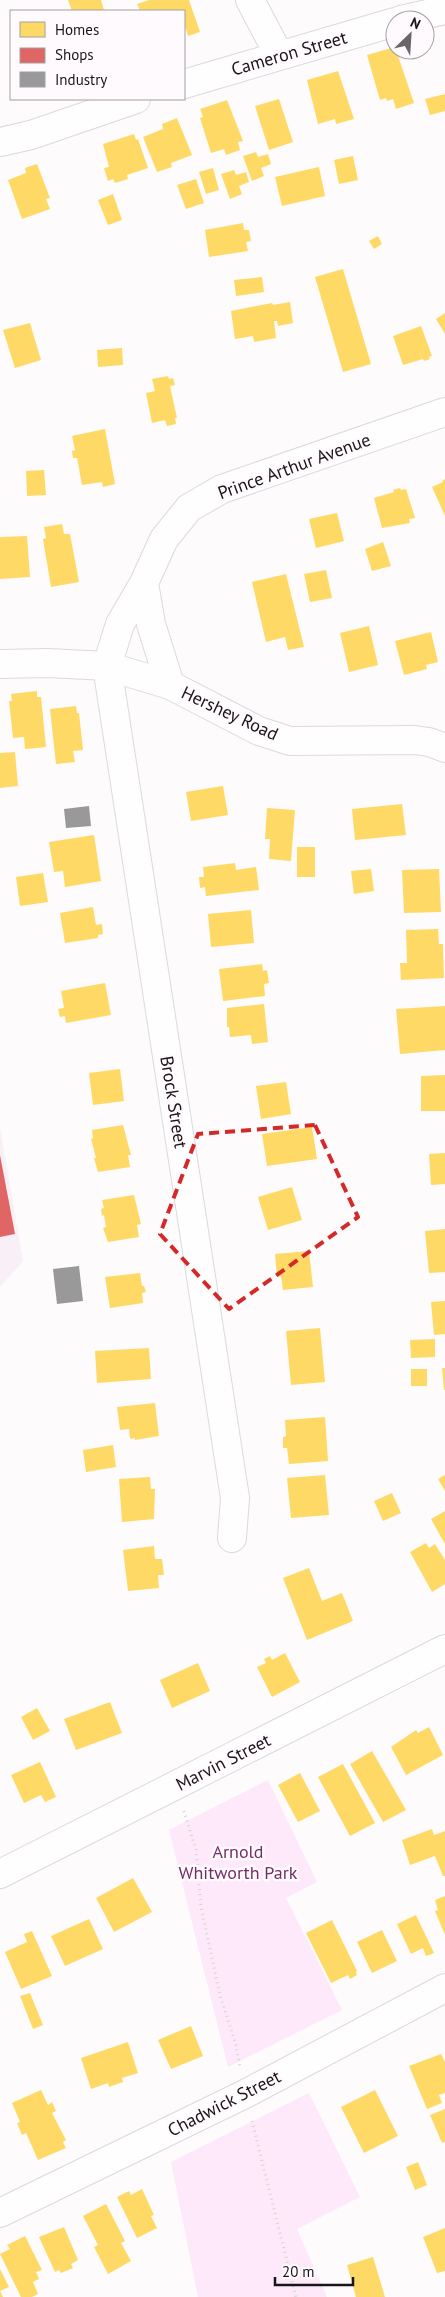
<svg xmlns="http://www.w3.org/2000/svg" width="445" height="2297" viewBox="0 0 445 2297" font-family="'PT Sans',sans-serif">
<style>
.built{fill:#f9f0f7}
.green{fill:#fde9f9}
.homes{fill:#ffd966}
.shops{fill:#e06666}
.industry{fill:#999}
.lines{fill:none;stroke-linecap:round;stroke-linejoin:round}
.street-casing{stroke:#ddd8dc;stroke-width:30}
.secondary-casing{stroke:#ddd8dc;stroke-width:30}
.path{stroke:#d3d3d3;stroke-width:3;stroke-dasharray:1 4;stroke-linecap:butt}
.street{stroke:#fffeff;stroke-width:28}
.secondary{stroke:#fffeff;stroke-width:28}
.marked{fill:none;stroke:#d62828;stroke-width:4;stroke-dasharray:10 6;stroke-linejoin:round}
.labels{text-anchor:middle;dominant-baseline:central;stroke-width:5;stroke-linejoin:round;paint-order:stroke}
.street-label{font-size:18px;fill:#1b141a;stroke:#fefafd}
.park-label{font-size:18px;fill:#722d69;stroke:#fefafd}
</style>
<rect width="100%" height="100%" fill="#fdfbfc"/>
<path class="built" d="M0,1128L23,1261L0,1287Z"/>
<path class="green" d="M268,1780L317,1882L286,1898L342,2010L228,2067L169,1830Z
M309,2093L360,2197L297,2229L327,2297H198L171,2162Z"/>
<path class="homes" d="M68,0H101L104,10L72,11Z
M149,0H189L200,32L188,36L186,29H184V11H140L137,4Z
M395,47L414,103L396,109L393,99L387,101L386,98L380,100L367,55Z
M338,71L354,119L336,124L335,119L318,124L307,80Z
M445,94V111L430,115L425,99Z
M279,99L293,142L269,150L255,106Z
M227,100L243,141L238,142L240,150L226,155L224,149L211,153L200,118L203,117L200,109Z
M177,118L192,155L171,163L172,167L157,172L143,137L163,129L162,124Z
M134,134L136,140L138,139L148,168L127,175L128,179L115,183L113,179L108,181L104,168L109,167L103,144Z
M256,152L258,157L268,154L271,164L261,168L264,176L252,181L243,156Z
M353,156L358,180L339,184L334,160Z
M37,164L50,198L46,199L50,209L22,219L8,180L26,173L25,168Z
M319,167L325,196L282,206L275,177Z
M213,168L219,190L206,194L199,172Z
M234,170L236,175L246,172L249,182L239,186L242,194L230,199L221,174Z
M196,179L204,203L186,209L177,185Z
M113,194L122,220L108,225L98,200Z
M243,223L244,230H249L251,241L246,242L248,251L209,257L205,230Z
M378,236L382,244L374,249L369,241Z
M343,269L371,364L343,372L315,277Z
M262,277L264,292L236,296L234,280Z
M290,302L293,323L278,326L277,321H274L276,338L254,342L253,336L235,339L231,311L272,303L273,305Z
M445,313V334L436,319Z
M30,323L41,360L15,368L3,330Z
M421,326L432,356L429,357L430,359L424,361L423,359L403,365L393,336Z
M122,348L123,365L98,367L97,350Z
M168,376L169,379L173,378L175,385L170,386L177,418H175L176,424L167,426L165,420L152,423L146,393L155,391L152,379Z
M105,429L115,484L103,487L102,482L82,485L77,458H73L72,451L75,450L72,436Z
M44,470L46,495L27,496L26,471Z
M445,479V516L432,487L443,482L442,481Z
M400,488L401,490L406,489L415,518L409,519L410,523L382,528L374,498L394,492L393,490Z
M337,513L344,541L316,548L309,519Z
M62,524L64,534H70L79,582L51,587L43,539L46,538L44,527Z
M27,536L30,577L0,579V537Z
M383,542L391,566L372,571L365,549Z
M326,570L332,598L310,602L304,574Z
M286,574L304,647L288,650L285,637L266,642L252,582Z
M369,626L378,665L349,672L340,633Z
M431,632L438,662L426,665L427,669L404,675L395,641Z
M37,691V697H41L46,747L25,749L24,737L13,738L9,701H12L11,694Z
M76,706L77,713H79L83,750L73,751L75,762L56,764L50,709Z
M15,752L18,786L0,788V753Z
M223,786L228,815L191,821L186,792Z
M402,804L406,835L355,840L352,809Z
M267,808L295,810L291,861L269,859L270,839H265Z
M94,835L101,881L65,887L63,871L54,872L49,842Z
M297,847H315V877H297Z
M235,863L236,870L256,867L259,890L206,896L205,887L200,888L199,877H204L203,867Z
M371,869L374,891L354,894L351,871Z
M439,869L441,912L404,913L402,870Z
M43,873L48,902L20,906L16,877Z
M93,907L96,925L102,924L103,934L98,935V938L65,943L60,913Z
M251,910L254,943L211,947L208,914Z
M438,929L439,944H443L444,978L401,980L400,963H407L406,930Z
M262,964L263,971L267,970L269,983L264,984L265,996L223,1001L219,969Z
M105,983L111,1015L66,1023L65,1016L60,1017L58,1009L64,1008L61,991Z
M264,1004L268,1042L252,1044L251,1035L230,1037L229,1027H227V1008Z
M445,1006V1050L400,1054L396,1009Z
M120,1069L124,1101L93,1105L89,1073Z
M445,1075V1111H421V1076Z
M286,1082L291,1114L261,1119L256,1086Z
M123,1125L131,1155H128L130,1167L98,1172L94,1158H96L91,1139L93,1138L92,1130Z
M312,1127L317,1159L267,1166L262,1134Z
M445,1153V1184L431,1185L429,1154Z
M292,1187L302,1220L268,1230L258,1197Z
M134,1195L141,1224L137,1225L139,1237L108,1242L103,1228L106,1227L104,1215L102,1216L101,1209L104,1208L102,1200Z
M445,1229V1272L429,1273L425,1231Z
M309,1251L313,1287L283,1290L281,1276L277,1277L275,1254Z
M140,1273L142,1286H144L146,1292L142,1293L143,1303L110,1308L105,1277Z
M445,1301V1334L434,1335L431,1302Z
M320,1328L325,1382L291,1385L286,1331Z
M435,1339V1357L411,1358L410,1340Z
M149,1348L151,1379L97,1383L95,1351Z
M442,1368H445V1390H444Z
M411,1369H427V1386H411Z
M155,1403L159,1436L135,1440V1438L130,1439L129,1429L120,1430L117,1407Z
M325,1417L328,1461L289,1464L287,1448H283V1437L286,1436L285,1420Z
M113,1445L116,1467L86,1472L83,1450Z
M325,1475L329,1515L291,1518L287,1478Z
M445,1475V1491L438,1479Z
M150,1477L151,1489H155L154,1519L122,1522L119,1479Z
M392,1493L401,1513L383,1521L374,1501Z
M445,1511V1544L431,1519Z
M426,1543L429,1548L435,1544L445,1560V1584L432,1592L410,1552Z
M154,1546L155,1559H162L164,1575H158L159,1588L128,1591L123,1550Z
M309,1568L322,1601L342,1593L353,1621L307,1640L283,1578Z
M285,1653L300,1682L272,1697L257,1667L266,1663L264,1659L270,1656L272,1660Z
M198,1663L210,1691L172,1708L160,1680Z
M110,1702L122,1733L76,1750L64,1719Z
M37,1708L50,1731L33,1740L21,1717Z
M429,1727L443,1755L406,1775L391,1747L416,1730L418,1733Z
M372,1751L406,1810L383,1822L350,1764Z
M40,1762L56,1797L45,1802L41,1795L24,1803L11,1775Z
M343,1764L375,1823L350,1836L318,1777Z
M300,1773L320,1811L298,1822L278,1785Z
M432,1829L434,1835L445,1831V1876H443L435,1856L410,1865L402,1840Z
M133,1878L152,1912L114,1932L96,1898Z
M445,1896V1935L435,1911L438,1910L435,1900Z
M416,1915L434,1953L426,1956L423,1948L411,1954L397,1924Z
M89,1919L103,1949L65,1966L51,1936Z
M332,1920L357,1971L356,1972L357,1975L350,1979L348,1975L331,1983L306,1933Z
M382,1930L397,1961L372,1973L357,1942Z
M32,1931L52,1976L21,1989L5,1952L27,1942L24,1934Z
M30,1993L43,2025L33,2029L20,1996Z
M191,2026L203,2056L171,2069L158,2040Z
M128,2042L138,2073L122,2078L123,2082L109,2087L108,2083L91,2089L81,2058Z
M441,2054L445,2062V2093L439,2095L442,2103L427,2109L409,2066Z
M41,2090L48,2105L52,2102L56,2111L52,2113L66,2140L63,2142L66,2148L38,2160L26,2133L22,2135L17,2123L20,2122L12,2103Z
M375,2090L398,2136L364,2153L341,2107Z
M445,2109V2142L442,2143L430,2115Z
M418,2162L427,2185L415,2190L406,2167Z
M142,2189L154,2215L151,2216L157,2228L137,2238L117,2197L129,2191L131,2195Z
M106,2204L125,2241L121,2243L131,2261L108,2274L94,2247L98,2245L83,2216Z
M64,2227L78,2260L71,2264L73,2268L61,2273L59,2270L55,2272L39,2237Z
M445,2228V2271L437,2273L423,2237Z
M25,2236L42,2270L36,2272L39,2279L33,2282L38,2294L32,2297H21L0,2254L10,2249L7,2245Z
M373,2257L385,2297H356L347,2265Z
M0,2269L9,2287L0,2291L3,2297H0Z"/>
<path class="shops" d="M0,1155L15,1234L0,1237Z"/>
<path class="industry" d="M89,806L91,826L66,828L64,809Z
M79,1266L83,1301L57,1304L53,1269Z"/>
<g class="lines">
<g class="street-casing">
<path id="street" d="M250,0L279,55
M401,20L445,10
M184,84L395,22
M0,142L31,135L136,99
M232,1538L235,1498L107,666L170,685L259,731L290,741L415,740L429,742L445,748
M0,1874L445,1649
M0,2213L245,2094L445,1988"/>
</g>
<g class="secondary-casing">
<path id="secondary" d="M144,583L151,624L170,685
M0,664L48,663L107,666L120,624L144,583L164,539L189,508L222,489L445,412"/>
</g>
<path class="path" d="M184,1811L196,1850L201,1907L220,1995L236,2045L240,2068
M252,2121L296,2297"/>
<use href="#street" class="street"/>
<use href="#secondary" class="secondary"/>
</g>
<path class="marked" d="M315,1125L358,1217L229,1309L160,1234L198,1134Z"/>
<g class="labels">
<g class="street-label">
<text transform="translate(289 53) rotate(-16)">Cameron Street</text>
<text transform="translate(294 466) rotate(-20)">Prince Arthur Avenue</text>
<text transform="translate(230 713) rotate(25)">Hershey Road</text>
<text transform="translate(174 1102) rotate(81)">Brock Street</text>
<text transform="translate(223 1762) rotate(-27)">Marvin Street</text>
<text transform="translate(224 2103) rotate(-27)">Chadwick Street</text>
</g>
<g class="park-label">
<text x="238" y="1851">Arnold<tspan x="238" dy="21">Whitworth Park</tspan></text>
</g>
</g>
<rect x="10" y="10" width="175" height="90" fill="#fefafd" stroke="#a39ea2"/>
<rect x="20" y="22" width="25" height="15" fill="#ffd966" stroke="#a39ea2"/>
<text x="55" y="35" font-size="15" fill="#1b141a">Homes</text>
<rect x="20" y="48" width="25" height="15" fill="#e06666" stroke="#a39ea2"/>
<text x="55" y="60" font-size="15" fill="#1b141a">Shops</text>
<rect x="20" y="72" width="25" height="15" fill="#999999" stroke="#a39ea2"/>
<text x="55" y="85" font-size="15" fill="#1b141a">Industry</text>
<g transform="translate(410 35) rotate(25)"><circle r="24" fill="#fefafd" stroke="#a39ea2"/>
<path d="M0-4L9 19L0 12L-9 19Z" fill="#6a6569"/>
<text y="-8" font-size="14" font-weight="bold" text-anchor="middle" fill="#1b141a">N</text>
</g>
<path d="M275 2277v8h78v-8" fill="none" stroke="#1b141a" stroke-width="2.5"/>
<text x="282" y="2277" font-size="15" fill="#1b141a" stroke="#fefafd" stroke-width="4" paint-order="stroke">20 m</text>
</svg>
